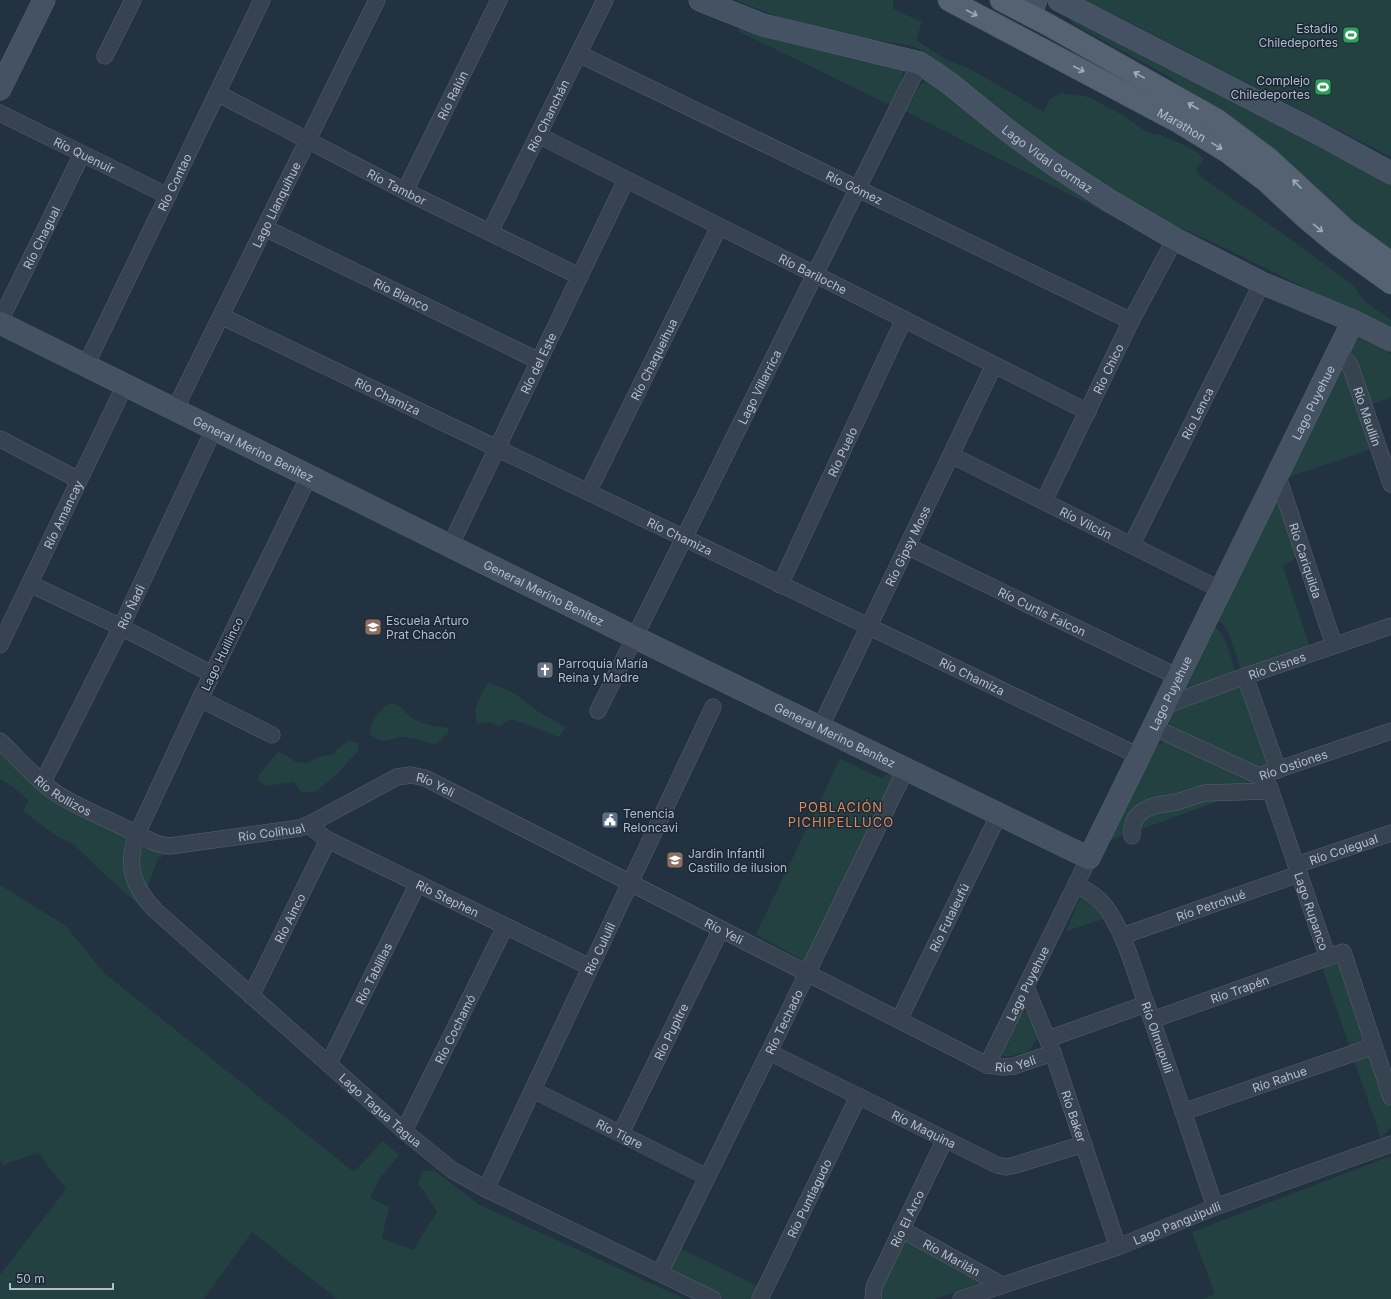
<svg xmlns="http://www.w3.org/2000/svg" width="1391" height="1299" viewBox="0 0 1391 1299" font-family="Inter,sans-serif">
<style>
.green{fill:#244142}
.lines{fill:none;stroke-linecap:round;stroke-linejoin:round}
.street-casing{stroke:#55616e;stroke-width:17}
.secondary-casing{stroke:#55616e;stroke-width:23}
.primary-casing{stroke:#434f5d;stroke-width:23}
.street{stroke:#374351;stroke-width:16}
.secondary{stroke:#445264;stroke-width:22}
.primary{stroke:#556271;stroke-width:22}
.oneway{stroke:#a0acb9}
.labels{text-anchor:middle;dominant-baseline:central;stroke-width:3;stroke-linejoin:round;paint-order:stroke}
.poi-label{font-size:12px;fill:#b3becb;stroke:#1c2836;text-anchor:start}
.street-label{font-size:12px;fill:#b3becb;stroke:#1c2836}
.neighbourhood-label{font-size:13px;letter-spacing:1px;fill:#df8c5b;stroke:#1c2836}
</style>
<rect width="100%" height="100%" fill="#223241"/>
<path class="green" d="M735,0H893V9L922,22L916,40L948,61L967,67L1044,112L1050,99L1061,93L1089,97L1126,117L1146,132L1161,135L1184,145L1197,152L1204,159L1196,170L1201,177L1283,234L1354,286L1363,300L1391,320V330L1204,238L1177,227L1145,210L1056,157L948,73C941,65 934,56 924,51C907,42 874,41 855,37C814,29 774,16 735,0Z
M1082,0H1391V157L1119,17Z
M1073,18L1076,22L1098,31L1273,119L1391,184V252L1169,77L1077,26L1068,19Z
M742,24L903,69C905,80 895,94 890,105L738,31Z
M925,81H931L1165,243L905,111L921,84Z
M1353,321L1378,340L1391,355V397L1361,409L1374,448L1283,479Z
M1276,496L1300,555L1283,566L1310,647L1242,672L1228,632L1223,624L1216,620Z
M1214,627C1225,630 1233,665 1237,676L1181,694Z
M488,683L508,690L518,696L540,713L566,727L559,737L523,723L510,719L499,727L492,722L477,724L475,710L481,695Z
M1234,684L1243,686L1271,758L1268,766L1258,770L1170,726C1168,719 1169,714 1174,708Z
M390,703C406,707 400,709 411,717C421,725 436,726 448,728V733L436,744C428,742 413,738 405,737C389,736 388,748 370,734C373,717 377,713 390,703Z
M348,741L359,743L358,751L335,776L315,792H301L294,782L265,786L259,781V775L278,752L286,755L295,762L307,763L316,758L334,754L337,749Z
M1167,741L1256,783L1258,787L1108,841L1155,749L1158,745Z
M0,747L129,834L130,885L140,906L100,870L73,844L56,836L23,811L29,801L16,789L0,779Z
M840,759L881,778L893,771L897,773L804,961L756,934Z
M142,844L164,852L163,856L158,859L147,889C140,877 133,857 142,844Z
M0,885L66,926L104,973L354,1172L383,1141L399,1155L380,1178L370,1198L389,1207L382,1238L413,1250L437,1212L424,1191L418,1184L422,1171H435L478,1204L685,1299H337L252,1232L204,1299H0V1275L66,1189L38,1153L3,1165L0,1160Z
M1083,897L1094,901L1104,919L1066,931L1079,901Z
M1342,961L1368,1041L1351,1050L1322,967L1327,963Z
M1022,1009L1030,1015L1038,1037L1031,1049L1026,1052L1007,1057L1001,1055Z
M1374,1054L1391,1109V1127L1381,1138L1353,1057Z
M1391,1156V1299H1202L1215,1294L1192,1232Z
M903,1239L907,1240L982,1283L935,1299H877Z
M680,1248L755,1285L760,1289L756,1299H725L670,1272L671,1269Z"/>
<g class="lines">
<g class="street-casing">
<g id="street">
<path id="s1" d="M579,54L1131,321"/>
<path d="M105,56L133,0"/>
<path id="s2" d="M217,93L405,191L579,276"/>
<path id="s3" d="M0,113L168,196"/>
<path id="s4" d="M538,135L1088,412"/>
<path id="s5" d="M405,191L499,0"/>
<path id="s6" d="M265,228L539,361"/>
<path id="s7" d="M490,232L605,0"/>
<path id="s8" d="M221,316L1139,756"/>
<path id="s9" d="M0,321L82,154"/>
<path id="s10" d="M1338,352L1350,365L1391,484"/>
<path id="s11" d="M86,365L262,0"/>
<path id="s12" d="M175,409L377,0"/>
<path d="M0,439L79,480"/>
<path id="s13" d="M951,455L1221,590"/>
<path id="s14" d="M309,476L200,699L137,834C125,865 133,887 155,910L404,1131L452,1170L486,1189L713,1299"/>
<path id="s15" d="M1276,477L1280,483L1334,645"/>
<path id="s16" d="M588,492L719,227"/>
<path id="s17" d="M1044,501L1131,321L1175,239"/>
<path id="s18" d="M1132,544L1262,283"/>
<path id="s19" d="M450,546L626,180"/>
<path id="s20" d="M907,546L1178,677"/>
<path d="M30,584L121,627L212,674"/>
<path id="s21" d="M780,585L904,319"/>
<path id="s22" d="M0,645L125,385"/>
<path d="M1245,676L1278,770"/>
<path d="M200,699L272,735"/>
<path id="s23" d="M1164,706L1240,678L1391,626"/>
<path id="s24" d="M598,711L920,63"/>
<path id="s25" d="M1153,727L1259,776L1269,786L1328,958"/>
<path id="s26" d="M820,728L994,365"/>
<path id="s27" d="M0,741C19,759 37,781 59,795C80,808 103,817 125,828C140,835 154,845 170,846L300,828L308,825L397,777L411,775L425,778L987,1065L1004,1067L1014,1066L1053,1053"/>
<path id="s28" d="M1259,776L1391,731"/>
<path id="s29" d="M43,782L121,627L214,429"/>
<path id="s30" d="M308,825L328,840L590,967"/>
<path d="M1132,836V828L1135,819L1140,813L1148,808L1158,805L1177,802L1204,793L1270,791"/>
<path id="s31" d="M1296,865L1391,833"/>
<path id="s32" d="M1076,885C1091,892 1101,899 1110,913C1127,941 1135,973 1146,1003C1170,1071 1192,1139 1215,1207"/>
<path id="s33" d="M1122,936L1299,874"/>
<path id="s34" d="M1026,987L1053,1053L1118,1247"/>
<path id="s35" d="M251,996L328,840"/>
<path id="s36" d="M899,1020L999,814"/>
<path id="s37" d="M1152,1020L1343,952L1391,1097"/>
<path d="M1048,1039L1146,1004"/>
<path id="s38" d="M769,1052L997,1165L1006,1167L1015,1165L1084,1144"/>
<path id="s39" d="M329,1063L418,883"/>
<path id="s40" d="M987,1065L1089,858"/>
<path id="s41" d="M533,1090L707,1177"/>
<path id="s42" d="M1183,1112L1374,1046"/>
<path id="s43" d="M404,1131L505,927"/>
<path id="s44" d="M621,1133L721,929"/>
<path id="s45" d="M486,1189L713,707"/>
<path id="s46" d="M901,1229L1002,1285"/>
<path id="s47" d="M660,1273L769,1052L906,769"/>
<path id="s48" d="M760,1299L858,1097"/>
<path id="s49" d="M873,1299L874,1287L945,1139"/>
<path id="s50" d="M961,1299L1118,1247L1215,1207L1391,1144"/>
</g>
</g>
<g class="secondary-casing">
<g id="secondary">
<path id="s51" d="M700,0L763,25L920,63L949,83L1007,130L1050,162L1110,201L1175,239L1262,283L1353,321L1391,340"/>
<path d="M1059,0L1314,131L1391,173"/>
<path d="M1030,15L1036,0"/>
<path d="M0,89L44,0"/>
<path id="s52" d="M0,323L634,637L1089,858L1353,321"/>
</g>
</g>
<g class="primary-casing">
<g id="primary">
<path id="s53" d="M949,0L1177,121L1229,153L1266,181L1307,219L1337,244L1391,283"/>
<path d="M1001,0L1047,24L1217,120L1269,159L1347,231L1391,263"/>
</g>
</g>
<use href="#street" class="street"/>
<use href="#secondary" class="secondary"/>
<use href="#primary" class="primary"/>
</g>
<defs><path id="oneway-shaft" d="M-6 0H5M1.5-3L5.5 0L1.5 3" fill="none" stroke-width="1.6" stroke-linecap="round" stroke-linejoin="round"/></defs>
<g class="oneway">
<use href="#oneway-shaft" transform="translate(972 13) rotate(28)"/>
<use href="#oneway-shaft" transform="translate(1079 69) rotate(28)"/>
<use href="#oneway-shaft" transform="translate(1139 75) rotate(-151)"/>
<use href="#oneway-shaft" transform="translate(1193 106) rotate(-150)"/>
<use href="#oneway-shaft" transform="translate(1217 146) rotate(31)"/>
<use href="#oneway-shaft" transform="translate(1297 184) rotate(-135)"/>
<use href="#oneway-shaft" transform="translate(1318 228) rotate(40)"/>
</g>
<defs>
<g id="stadium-square" transform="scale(0.9)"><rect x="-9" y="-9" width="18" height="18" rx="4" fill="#2e9e5b" stroke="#1c2836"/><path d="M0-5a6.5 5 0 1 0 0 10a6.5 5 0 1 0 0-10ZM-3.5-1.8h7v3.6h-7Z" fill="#fff"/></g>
<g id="school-square" transform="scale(0.9)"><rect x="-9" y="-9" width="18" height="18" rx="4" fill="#8d6e63" stroke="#1c2836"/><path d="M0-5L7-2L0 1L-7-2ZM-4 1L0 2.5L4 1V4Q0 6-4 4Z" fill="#fff"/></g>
<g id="church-square" transform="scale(0.9)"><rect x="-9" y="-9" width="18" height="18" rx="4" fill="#6b7280" stroke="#1c2836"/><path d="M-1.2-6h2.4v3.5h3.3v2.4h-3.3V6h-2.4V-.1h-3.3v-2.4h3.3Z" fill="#fff"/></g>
<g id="civic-square" transform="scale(0.9)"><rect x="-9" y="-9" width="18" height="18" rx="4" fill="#5c6f8a" stroke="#1c2836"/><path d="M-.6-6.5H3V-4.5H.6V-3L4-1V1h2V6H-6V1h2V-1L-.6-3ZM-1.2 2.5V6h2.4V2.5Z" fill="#fff"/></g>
</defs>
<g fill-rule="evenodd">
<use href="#stadium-square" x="1351" y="35"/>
<use href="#stadium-square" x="1323" y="87"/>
<use href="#school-square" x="373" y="627"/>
<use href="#church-square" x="545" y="670"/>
<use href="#civic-square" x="610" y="820"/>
<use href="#school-square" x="675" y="860"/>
</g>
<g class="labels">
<g class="poi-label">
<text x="1338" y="28" text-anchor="end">Estadio<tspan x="1338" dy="14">Chiledeportes</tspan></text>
<text x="1310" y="80" text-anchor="end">Complejo<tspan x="1310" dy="14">Chiledeportes</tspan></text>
<text x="386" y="620">Escuela Arturo<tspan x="386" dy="14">Prat Chacón</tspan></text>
<text x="558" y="663">Parroquia María<tspan x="558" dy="14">Reina y Madre</tspan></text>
<text x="623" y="813">Tenencia<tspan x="623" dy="14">Reloncavi</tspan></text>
<text x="688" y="853">Jardin Infantil<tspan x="688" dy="14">Castillo de ilusion</tspan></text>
</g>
<g class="street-label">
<text stroke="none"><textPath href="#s5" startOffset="107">Río Ralún</textPath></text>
<text stroke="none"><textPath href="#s7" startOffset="130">Río Chanchán</textPath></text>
<text stroke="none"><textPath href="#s53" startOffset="264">Marathon</textPath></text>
<text stroke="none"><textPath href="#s3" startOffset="94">Río Quenuir</textPath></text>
<text stroke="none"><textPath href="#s51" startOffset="389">Lago Vidal Gormaz</textPath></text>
<text stroke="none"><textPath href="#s11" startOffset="203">Río Contao</textPath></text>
<text stroke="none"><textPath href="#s2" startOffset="203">Río Tambor</textPath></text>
<text stroke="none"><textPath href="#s1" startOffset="306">Río Gómez</textPath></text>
<text stroke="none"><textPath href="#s12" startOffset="228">Lago Llanquihue</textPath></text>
<text stroke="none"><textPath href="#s9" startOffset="93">Río Chagual</textPath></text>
<text stroke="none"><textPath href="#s4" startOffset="308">Río Bariloche</textPath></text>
<text stroke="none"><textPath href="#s6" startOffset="152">Río Blanco</textPath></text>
<text stroke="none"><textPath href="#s16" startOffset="148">Río Chaqueihua</textPath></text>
<text stroke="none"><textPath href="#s19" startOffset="203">Río del Este</textPath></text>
<text stroke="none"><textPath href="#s17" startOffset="147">Río Chico</textPath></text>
<text stroke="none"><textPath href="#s24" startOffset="362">Lago Villarrica</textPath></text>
<text stroke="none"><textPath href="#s8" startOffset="185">Río Chamiza</textPath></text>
<text stroke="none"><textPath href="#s52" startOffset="1721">Lago Puyehue</textPath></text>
<text stroke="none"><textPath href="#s18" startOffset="146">Río Lenca</textPath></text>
<text stroke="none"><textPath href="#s10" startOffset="72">Rio Maullín</textPath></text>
<text stroke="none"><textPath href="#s52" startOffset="283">General Merino Benítez</textPath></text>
<text stroke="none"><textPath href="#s21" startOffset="147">Río Puelo</textPath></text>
<text stroke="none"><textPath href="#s22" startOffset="145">Río Amancay</textPath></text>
<text stroke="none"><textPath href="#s13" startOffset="151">Río Vilcún</textPath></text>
<text stroke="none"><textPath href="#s8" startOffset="509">Río Chamiza</textPath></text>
<text stroke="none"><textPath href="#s26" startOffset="202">Río Gipsy Moss</textPath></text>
<text stroke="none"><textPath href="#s15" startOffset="89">Río Cariquilda</textPath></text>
<text stroke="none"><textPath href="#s52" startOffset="607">General Merino Benítez</textPath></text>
<text stroke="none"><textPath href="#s29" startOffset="196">Río Ñadi</textPath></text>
<text stroke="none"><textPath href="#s20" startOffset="150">Río Curtis Falcon</textPath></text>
<text transform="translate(222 654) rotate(-64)">Lago Huillinco</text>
<text stroke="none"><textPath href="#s23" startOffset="120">Río Cisnes</textPath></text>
<text stroke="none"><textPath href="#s8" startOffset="833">Río Chamiza</textPath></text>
<text stroke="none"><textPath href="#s52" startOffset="1397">Lago Puyehue</textPath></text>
<text stroke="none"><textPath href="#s52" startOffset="931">General Merino Benítez</textPath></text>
<text stroke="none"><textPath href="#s28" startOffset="36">Río Ostiones</textPath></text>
<text stroke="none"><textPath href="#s27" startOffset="484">Río Yeli</textPath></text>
<text stroke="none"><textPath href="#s27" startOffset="84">Río Rollizos</textPath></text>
<text stroke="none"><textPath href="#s27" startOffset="305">Río Colihual</textPath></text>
<text stroke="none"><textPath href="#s31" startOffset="50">Río Colegual</textPath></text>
<text stroke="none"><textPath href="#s30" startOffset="158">Río Stephen</textPath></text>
<text stroke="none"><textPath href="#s33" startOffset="94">Río Petrohué</textPath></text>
<text stroke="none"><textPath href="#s25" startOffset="263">Lago Rupanco</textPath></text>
<text stroke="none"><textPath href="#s36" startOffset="114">Río Futaleufú</textPath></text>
<text stroke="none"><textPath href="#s35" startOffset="87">Río Ainco</textPath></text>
<text stroke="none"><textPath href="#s27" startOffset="808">Río Yeli</textPath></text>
<text stroke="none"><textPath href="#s45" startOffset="266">Río Cululil</textPath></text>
<text stroke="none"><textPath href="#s39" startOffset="100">Río Tablillas</textPath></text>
<text stroke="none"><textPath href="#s40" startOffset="91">Lago Puyehue</textPath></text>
<text stroke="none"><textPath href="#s37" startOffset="93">Río Trapén</textPath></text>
<text stroke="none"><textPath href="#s47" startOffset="280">Río Techado</textPath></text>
<text stroke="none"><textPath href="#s43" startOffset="114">Río Cochamó</textPath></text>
<text stroke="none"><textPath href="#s44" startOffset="113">Río Pupitre</textPath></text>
<text stroke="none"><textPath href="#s32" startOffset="178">Río Olmupulli</textPath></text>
<text stroke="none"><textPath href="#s27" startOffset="1132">Río Yeli</textPath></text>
<text stroke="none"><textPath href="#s42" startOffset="102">Río Rahue</textPath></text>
<text stroke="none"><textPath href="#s14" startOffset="782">Lago Tagua Tagua</textPath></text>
<text stroke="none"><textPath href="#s34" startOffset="138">Río Baker</textPath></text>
<text stroke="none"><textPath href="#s38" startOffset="173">Río Maquina</textPath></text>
<text stroke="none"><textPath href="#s41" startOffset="97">Río Tigre</textPath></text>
<text stroke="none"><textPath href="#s48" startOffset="112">Río Puntiagudo</textPath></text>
<text stroke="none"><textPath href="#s49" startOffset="88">Río El Arco</textPath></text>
<text stroke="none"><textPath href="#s50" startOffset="229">Lago Panguipulli</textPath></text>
<text stroke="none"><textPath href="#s46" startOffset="58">Río Marilán</textPath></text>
</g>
<g class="neighbourhood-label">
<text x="841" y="807">POBLACIÓN<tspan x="841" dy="15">PICHIPELLUCO</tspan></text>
</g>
</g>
<path d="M10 1283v6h103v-6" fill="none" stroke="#b3becb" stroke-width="2"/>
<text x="16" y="1283" font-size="12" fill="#b3becb" stroke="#1c2836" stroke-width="3" paint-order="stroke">50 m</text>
</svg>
